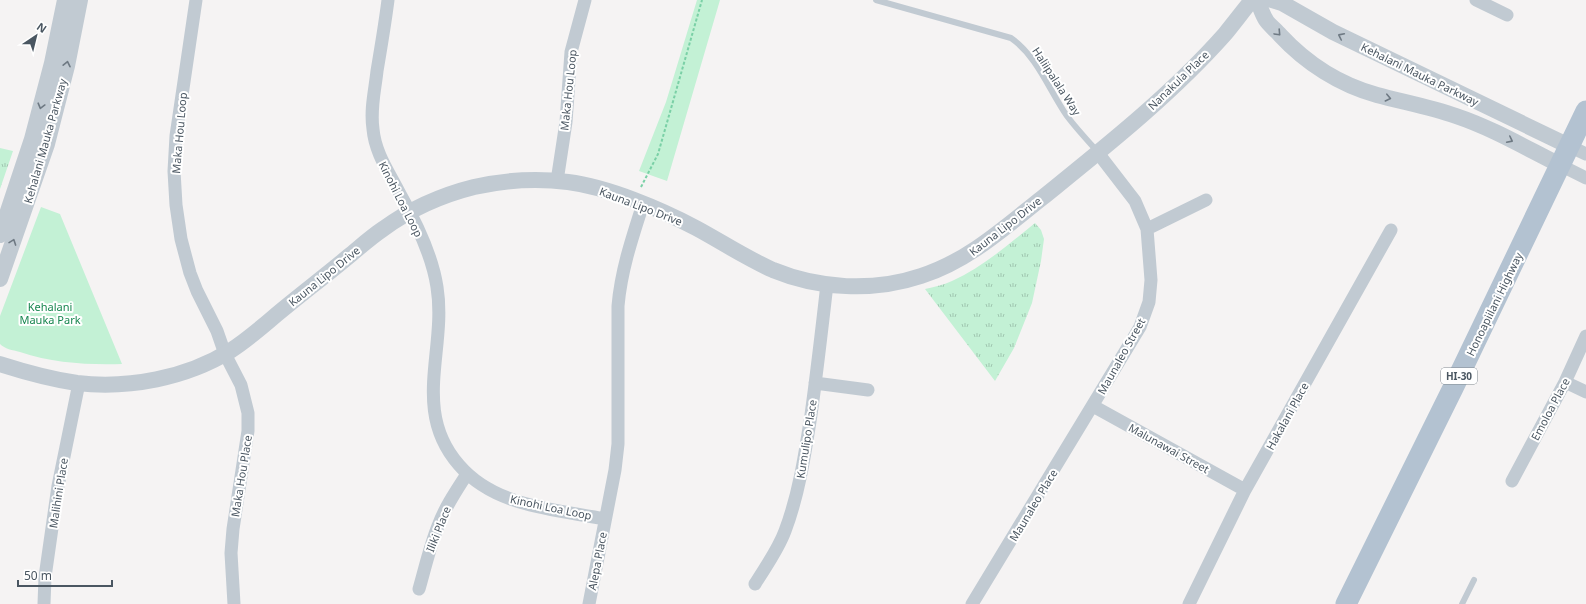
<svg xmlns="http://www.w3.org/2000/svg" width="1586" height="604" viewBox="0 0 1586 604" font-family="'Noto Sans',sans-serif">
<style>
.grass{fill:url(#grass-tufts)}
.green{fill:#c3f1d5}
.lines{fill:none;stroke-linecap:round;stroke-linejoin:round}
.path{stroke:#7ad0a6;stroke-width:2;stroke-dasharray:3 2;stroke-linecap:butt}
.service{stroke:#c1cad2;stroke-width:6}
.minor{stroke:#c1cad2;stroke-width:13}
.tertiary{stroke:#c1cad2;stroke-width:16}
.primary{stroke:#b3c2d1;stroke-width:21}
.oneway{stroke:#6e7983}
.labels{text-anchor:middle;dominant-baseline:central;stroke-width:4;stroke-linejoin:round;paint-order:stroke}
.shield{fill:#fff;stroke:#808990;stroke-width:1}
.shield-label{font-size:10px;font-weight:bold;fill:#4a5661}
.street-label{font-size:11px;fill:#4a5661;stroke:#fff}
.park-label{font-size:11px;fill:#17864f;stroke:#fff}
</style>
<defs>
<pattern id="grass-tufts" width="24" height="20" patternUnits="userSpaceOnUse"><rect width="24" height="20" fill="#c3f1d5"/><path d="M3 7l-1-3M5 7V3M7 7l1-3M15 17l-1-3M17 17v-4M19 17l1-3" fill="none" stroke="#a0c6b0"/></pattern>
</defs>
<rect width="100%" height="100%" fill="#f5f3f3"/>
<path class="grass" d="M0,148L13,151L0,189Z
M1035,223L1041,230L1044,239L1041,261L1032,303L1014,348L995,381L925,289C934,287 943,285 952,281C983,267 1009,244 1035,223Z"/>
<path class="green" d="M697,0H720L667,181L639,171L666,102Z
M41,207L60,214L122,364C87,365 53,363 20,352C12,350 5,349 0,344V316Z"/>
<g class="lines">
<path class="path" d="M641,187L658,154L702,0"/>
<path class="service" d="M876,0L1011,38C1037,56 1049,90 1067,116C1076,128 1087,140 1097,151
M1462,604L1474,580"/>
<path class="minor" d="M196,0L176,136L174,171L176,205L181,239L190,273L197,291L217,331L225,354L241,385L248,413V431L233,529L231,553L234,604
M388,0C385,24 381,47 377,71C375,90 370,109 373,129C375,153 389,172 400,194C416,222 432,254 437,287C447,350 411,410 459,465C495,507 554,509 605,519
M1476,0L1507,15
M1569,146L1586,154
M1560,165L1586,178
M557,181L566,122L571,52L585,0
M1147,229L1206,200
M1565,382L1586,392
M815,383L868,390
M1093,406L1245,490
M1512,481L1565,382L1586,336
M755,584C766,566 778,550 785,531C799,494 805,454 811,415C817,371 822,328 827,284
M419,589C425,568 430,546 438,526C445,507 456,491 467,474
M44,604L45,577L58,486L79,383
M589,604L615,470L618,444V306C621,271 632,238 643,204
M972,604L1140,327L1149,302L1151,280L1147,229L1135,201L1098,153
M1189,604L1245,490L1391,230"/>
<path class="tertiary" d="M1257,0C1260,6 1262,14 1266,20C1269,25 1276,30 1280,35C1306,63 1340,85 1377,95C1403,102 1430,107 1456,116C1492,128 1526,148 1560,165
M1272,0L1282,3L1333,32L1569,146
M0,235L32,139L52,63L65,0
M0,279L47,144L67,66L80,0
M0,364C25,372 51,379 77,383C129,389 186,378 230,351C247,340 261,328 276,315C300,295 325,276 349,256C360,247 371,237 383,229C409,210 442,195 474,187C505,180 537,178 568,182C608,187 660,209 696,228C722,242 746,258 773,270C819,289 873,292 921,276C968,261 1004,228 1042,198C1105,147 1171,95 1225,34C1234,23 1243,11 1252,0"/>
<path class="primary" d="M1346,604L1453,388L1586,111"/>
</g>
<defs><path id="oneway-chevron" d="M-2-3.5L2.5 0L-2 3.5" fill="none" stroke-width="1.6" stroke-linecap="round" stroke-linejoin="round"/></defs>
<g class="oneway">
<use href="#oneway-chevron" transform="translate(1278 33) rotate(47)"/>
<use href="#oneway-chevron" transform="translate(1341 36) rotate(-154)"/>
<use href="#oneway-chevron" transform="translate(67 64) rotate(-78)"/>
<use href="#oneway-chevron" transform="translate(1388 98) rotate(13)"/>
<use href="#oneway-chevron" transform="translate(41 106) rotate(105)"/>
<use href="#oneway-chevron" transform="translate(1510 140) rotate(27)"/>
<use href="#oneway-chevron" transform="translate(13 242) rotate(-70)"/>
</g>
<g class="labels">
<rect class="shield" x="1441" y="368" width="36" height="16" rx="3"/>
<g class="shield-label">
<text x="1459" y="376">HI-30</text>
</g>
<g class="street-label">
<text transform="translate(1420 74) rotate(26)">Kehalani Mauka Parkway</text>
<text transform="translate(1178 80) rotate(-44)">Nanakula Place</text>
<text transform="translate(1057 81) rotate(57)">Haliipalala Way</text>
<text transform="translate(568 90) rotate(-84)">Maka Hou Loop</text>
<text transform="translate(179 133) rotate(-85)">Maka Hou Loop</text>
<text transform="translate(45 141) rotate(-74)">Kehalani Mauka Parkway</text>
<text transform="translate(401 199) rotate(63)">Kinohi Loa Loop</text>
<text transform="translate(641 206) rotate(21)">Kauna Lipo Drive</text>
<text transform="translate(1005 226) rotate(-38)">Kauna Lipo Drive</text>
<text transform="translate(324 276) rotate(-39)">Kauna Lipo Drive</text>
<text transform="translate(1494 304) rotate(-64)">Honoapiilani Highway</text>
<text transform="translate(1121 356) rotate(-61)">Maunaleo Street</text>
<text transform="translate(1550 409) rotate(-62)">Emoloa Place</text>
<text transform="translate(1287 416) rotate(-61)">Hakalani Place</text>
<text transform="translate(806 439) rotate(-81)">Kumulipo Place</text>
<text transform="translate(1169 448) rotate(29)">Malunawai Street</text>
<text transform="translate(241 476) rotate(-81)">Maka Hou Place</text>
<text transform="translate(58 493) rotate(-81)">Malihini Place</text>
<text transform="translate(1033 505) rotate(-59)">Maunaleo Place</text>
<text transform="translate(551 507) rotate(12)">Kinohi Loa Loop</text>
<text transform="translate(438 529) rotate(-68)">Iliki Place</text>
<text transform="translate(597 561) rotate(-79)">Alepa Place</text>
</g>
<g class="park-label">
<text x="50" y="306">Kehalani<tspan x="50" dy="13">Mauka Park</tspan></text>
</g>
</g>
<g transform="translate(36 36) rotate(35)" stroke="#ffffff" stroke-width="3" paint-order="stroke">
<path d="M0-3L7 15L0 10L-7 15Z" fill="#4a5661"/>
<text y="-6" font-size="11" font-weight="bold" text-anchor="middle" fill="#4a5661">N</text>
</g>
<path d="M18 580v6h94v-6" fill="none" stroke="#4a5661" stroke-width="2"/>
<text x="24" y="580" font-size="12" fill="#4a5661" stroke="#ffffff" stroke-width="3" paint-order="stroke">50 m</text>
</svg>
